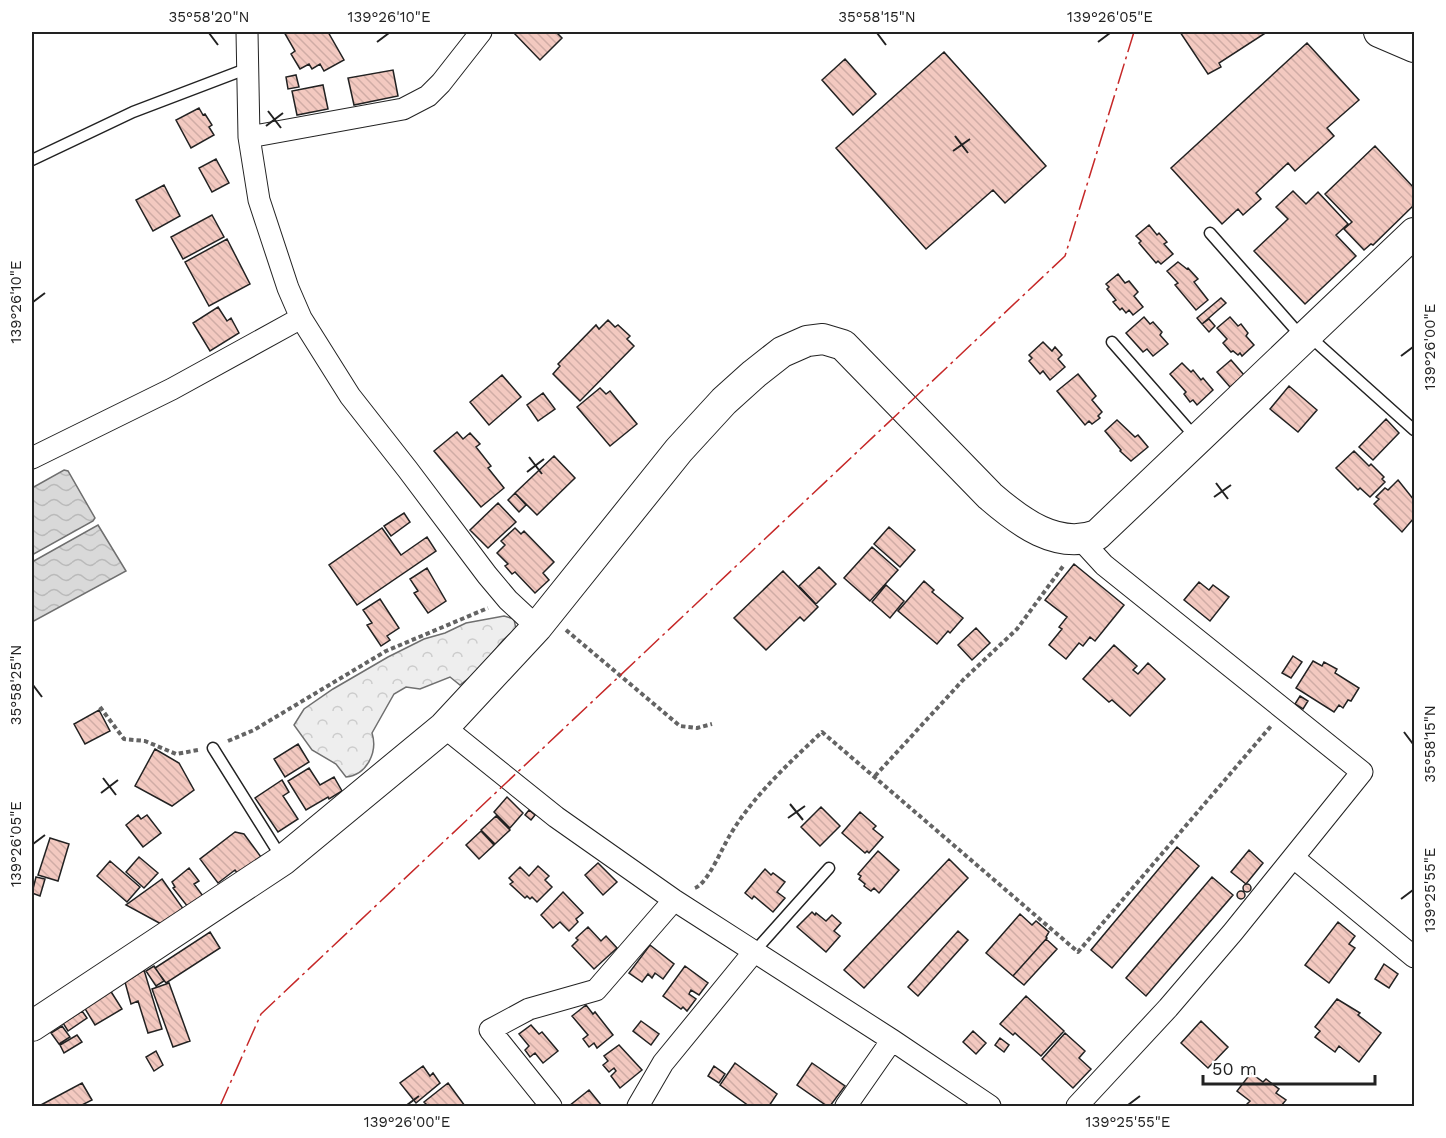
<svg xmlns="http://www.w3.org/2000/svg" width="1446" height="1138" viewBox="0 0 1446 1138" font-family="'Work Sans',sans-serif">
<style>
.forest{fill:url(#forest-crowns);stroke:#6f6f6f;stroke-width:1.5}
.water{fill:url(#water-waves);stroke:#6f6f6f;stroke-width:1.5}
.building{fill:url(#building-back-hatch);stroke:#222;stroke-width:1.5}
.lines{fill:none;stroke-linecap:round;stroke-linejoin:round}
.lane-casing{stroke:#222;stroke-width:13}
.street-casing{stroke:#222;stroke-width:23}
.secondary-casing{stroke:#222;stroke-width:32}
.path{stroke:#646464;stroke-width:4;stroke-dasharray:4.5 3;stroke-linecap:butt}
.lane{stroke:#fff;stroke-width:10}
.street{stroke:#fff;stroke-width:21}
.secondary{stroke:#fff;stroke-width:30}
.power{stroke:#c62828;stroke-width:1.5;stroke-dasharray:21 4.5 3 4.5;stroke-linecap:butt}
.ticks{fill:none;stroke:#222;stroke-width:2}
.neatline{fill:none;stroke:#222;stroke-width:2}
.ticks-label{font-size:15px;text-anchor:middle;fill:#222}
</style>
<defs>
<pattern id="forest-crowns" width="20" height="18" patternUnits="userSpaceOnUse" patternTransform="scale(1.5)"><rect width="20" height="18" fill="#eee"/><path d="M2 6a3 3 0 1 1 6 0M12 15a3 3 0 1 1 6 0" fill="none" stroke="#ccc"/></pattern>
<pattern id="water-waves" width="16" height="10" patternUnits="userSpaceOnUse" patternTransform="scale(1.5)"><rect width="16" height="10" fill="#d9d9d9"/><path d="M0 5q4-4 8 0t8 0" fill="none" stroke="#bababa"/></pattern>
<pattern id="building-back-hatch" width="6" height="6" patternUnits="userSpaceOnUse" patternTransform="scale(1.5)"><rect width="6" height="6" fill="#f3c9c0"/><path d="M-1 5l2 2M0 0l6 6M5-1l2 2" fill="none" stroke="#d0aca5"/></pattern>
</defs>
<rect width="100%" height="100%" fill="#fff"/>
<path class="forest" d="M504,616L514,619L516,629L503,640L479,670L460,685L450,677L420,689L406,687L394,694L372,733C378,752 367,775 346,777L336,764L312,750L294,725L304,709L333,689L388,657L424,639L445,633L466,623Z"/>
<path class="water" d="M64,470L68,471L95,518L93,521L32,555V488Z
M98,525L126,571L32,622V562Z"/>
<path class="building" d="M284,32H328L344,60L324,71L320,64L312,69L309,64L300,69L291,54L295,51Z
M513,32H556L562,38L540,60Z
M1180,32H1267L1219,63L1221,67L1208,74Z
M1307,43L1359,100L1327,128L1334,136L1295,171L1288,163L1256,193L1261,199L1243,215L1238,209L1222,224L1171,168Z
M944,52L1046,166L1005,203L993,190L926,249L836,148Z
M845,59L876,94L853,115L822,80Z
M393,70L398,96L354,105L348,78Z
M296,75L299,87L288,89L286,77Z
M323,85L328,109L297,115L292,91Z
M199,108L203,115L205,114L212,125L209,127L214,135L191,148L176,120Z
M1375,146L1414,188V205L1373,245L1371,244L1364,250L1344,229L1352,222L1325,194Z
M216,159L229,183L212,192L199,168Z
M164,185L180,216L153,231L136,200Z
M1293,191L1306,204L1318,192L1348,224L1336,235L1356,256L1305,304L1254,251L1288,219L1276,207Z
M212,215L224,237L183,259L171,237Z
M1149,225L1157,235L1159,233L1167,242L1164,244L1173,254L1161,264L1158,261L1156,263L1139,243L1141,241L1136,236Z
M227,239L250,284L209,306L185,262Z
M1178,262L1187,269L1188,268L1198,279L1194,282L1208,300L1196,310L1175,285L1178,283L1167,271Z
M1118,274L1125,283L1129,281L1138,292L1134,296L1143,307L1133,315L1129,310L1126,313L1122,308L1120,310L1113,302L1116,300L1107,289L1109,287L1106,284Z
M1221,298L1226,303L1202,324L1197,318Z
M218,307L227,321L231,318L239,333L210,351L193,323Z
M1144,317L1150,324L1153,322L1162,332L1160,335L1168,344L1153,356L1147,349L1143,352L1126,333Z
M1230,317L1238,326L1241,324L1248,333L1246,336L1254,345L1242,356L1240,353L1238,355L1233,351L1231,352L1223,343L1227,339L1217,328Z
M1209,319L1215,326L1209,332L1202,324Z
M608,320L615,327L618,325L630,336L627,339L634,346L580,401L553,374L560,366L558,364L596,325L599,329Z
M1043,342L1052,351L1055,347L1062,355L1058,359L1065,367L1050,380L1043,371L1040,374L1029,361L1032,358L1029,355Z
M1231,360L1244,375L1230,387L1217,372Z
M1182,363L1191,372L1193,370L1201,380L1203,378L1213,390L1197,405L1193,400L1190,402L1184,394L1186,392L1170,374Z
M1078,374L1096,396L1092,400L1102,412L1098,416L1100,418L1092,424L1089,421L1085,425L1057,391Z
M502,375L521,397L489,425L470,402Z
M1289,386L1317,410L1298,432L1270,409Z
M600,388L606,394L610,391L637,424L610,446L577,407Z
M543,393L555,409L538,421L527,405Z
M1386,419L1399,433L1373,460L1359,447Z
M1117,420L1135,437L1138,435L1148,447L1131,461L1120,451L1121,450L1105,431Z
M457,432L463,439L470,433L480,444L476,447L491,466L488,468L504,488L481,507L434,451Z
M1354,451L1369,466L1371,464L1384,477L1382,479L1385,482L1370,497L1360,488L1358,490L1336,468Z
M554,456L575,478L537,515L515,493Z
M1398,480L1414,500V518L1402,532L1374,504L1379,499L1376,497L1385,488L1388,490Z
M515,493L526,505L519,512L508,500Z
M498,503L516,522L488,548L470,530Z
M404,513L410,522L391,536L384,526Z
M889,527L915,550L900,567L874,544Z
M382,528L401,555L427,537L436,551L357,605L329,565Z
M515,528L521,534L524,531L554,562L543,573L549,580L535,593L515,572L512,574L505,566L508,564L497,553L505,545L501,541Z
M872,547L898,570L870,601L844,578Z
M1074,564L1124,605L1095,641L1090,637L1083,646L1079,643L1066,659L1049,645L1062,629L1059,627L1067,617L1045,600Z
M819,567L836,584L816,604L799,586Z
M427,568L446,601L428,613L414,593L418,591L410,579Z
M783,571L818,607L804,621L800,617L766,650L734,618Z
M924,581L934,590L932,592L963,618L950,633L948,631L937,644L898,611Z
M1199,582L1209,590L1213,585L1229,597L1210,621L1184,600Z
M886,585L904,601L890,618L872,602Z
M380,599L399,628L387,636L390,640L381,646L367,625L372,623L363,610Z
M976,628L990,643L972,660L958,645Z
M1114,645L1137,666L1133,670L1138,674L1148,663L1165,679L1130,716L1112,700L1109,702L1083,679Z
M1293,656L1302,662L1291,678L1282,673Z
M1313,661L1322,666L1324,662L1337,669L1335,673L1359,688L1351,701L1348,700L1343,708L1339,705L1334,712L1296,688Z
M1300,696L1308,701L1303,709L1295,704Z
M99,710L110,731L85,744L74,724Z
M298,744L309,762L285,777L274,759Z
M155,749L179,763L194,790L172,806L135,786Z
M309,768L320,785L334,777L342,791L329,799L328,797L306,810L288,781Z
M282,780L289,792L283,796L298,819L278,832L255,798Z
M507,797L523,813L510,828L494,812Z
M821,807L840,826L820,846L801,827Z
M529,810L535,815L531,820L525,815Z
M860,812L876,826L873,829L883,837L869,853L867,851L865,853L842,833Z
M138,815L141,819L147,815L161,833L143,847L126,825Z
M496,816L510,830L495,844L481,830Z
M481,831L494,845L479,859L466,845Z
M235,832L244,834L261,857L238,874L235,870L218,883L200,859Z
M50,838L69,844L58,881L38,875Z
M1177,847L1199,866L1112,968L1091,950Z
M1249,850L1263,863L1246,884L1231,872Z
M878,851L899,870L879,893L874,888L871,891L864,886L865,884L859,879L861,876L858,874Z
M139,857L158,873L144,888L126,872Z
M949,859L968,878L864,988L844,970Z
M110,861L140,887L127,902L97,876Z
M598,863L617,882L603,895L585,875Z
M538,866L549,876L545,880L552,887L537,902L532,897L530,899L527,896L525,898L510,884L513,882L509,878L520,867L529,876Z
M189,868L199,881L194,884L203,896L188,907L173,888L175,887L172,882Z
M765,869L771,875L773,873L785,882L777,892L785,898L773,912L754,896L752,899L745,893Z
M36,877L45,879L40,896L32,893Z
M1212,877L1233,895L1146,996L1126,978Z
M162,879L184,910L163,925L126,905Z
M1243 888a4 4 0 1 1 8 0a4 4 0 1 1-8 0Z
M1237 895a4 4 0 1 1 8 0a4 4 0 1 1-8 0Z
M563,892L583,913L576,919L578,922L569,931L560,922L553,928L541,915Z
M812,912L815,915L816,913L826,921L832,915L841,923L834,931L840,936L826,952L797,927Z
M1020,914L1032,925L1036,921L1049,932L1046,937L1047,938L1013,976L986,953Z
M1338,922L1355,936L1349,944L1355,948L1329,983L1305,965Z
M588,927L601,941L606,936L617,948L594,969L572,946L578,940L576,938Z
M958,931L968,940L918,996L908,987Z
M210,932L220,948L166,983L155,968Z
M1046,939L1057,949L1024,985L1013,976Z
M650,945L674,964L663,979L655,973L652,978L648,974L642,982L629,973Z
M1384,964L1398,974L1389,988L1375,979Z
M154,966L164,981L156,986L146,971Z
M685,966L708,983L699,995L691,990L689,994L696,999L687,1011L683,1007L681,1009L663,996Z
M144,970L162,1029L148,1033L138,1001L131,1004L125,982Z
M169,983L190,1041L173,1047L152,989Z
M110,990L122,1009L95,1025L84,1007Z
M1026,996L1064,1031L1041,1056L1015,1033L1013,1035L1000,1024Z
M1337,999L1360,1013L1358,1015L1381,1033L1359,1062L1339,1046L1335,1052L1315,1037L1320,1031L1315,1027Z
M586,1005L593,1014L595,1012L613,1035L597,1048L594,1043L589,1047L583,1039L588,1035L572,1016Z
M82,1011L87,1018L68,1031L63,1023Z
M641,1021L659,1034L651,1045L633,1031Z
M1201,1021L1228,1047L1208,1068L1181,1043Z
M531,1025L539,1034L542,1032L558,1051L543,1063L535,1053L530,1057L525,1050L529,1046L519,1034Z
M62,1026L70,1037L59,1044L51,1033Z
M973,1031L986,1043L976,1054L963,1042Z
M1065,1033L1085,1051L1079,1058L1091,1069L1073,1088L1042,1059Z
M77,1035L82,1042L64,1053L60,1045Z
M1000,1038L1009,1045L1004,1052L995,1045Z
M619,1045L642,1070L620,1088L611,1076L616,1071L614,1068L609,1072L603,1065L608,1061L604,1056Z
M156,1051L163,1065L154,1071L146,1057Z
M735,1063L777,1094L769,1106H749L720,1085Z
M812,1063L845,1086L830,1106H827L797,1085Z
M423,1066L430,1076L433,1073L440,1083L416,1103L400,1083Z
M714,1066L725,1074L719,1083L708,1076Z
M1251,1073L1263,1082L1266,1079L1279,1089L1276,1093L1286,1100L1281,1106H1251L1247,1104L1250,1101L1237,1091Z
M82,1083L92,1100L80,1106H39Z
M448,1083L465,1106H428L424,1102Z
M589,1090L602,1106H569Z"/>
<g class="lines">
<g class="lane-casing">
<path id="lane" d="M32,160L133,112L246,69
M1210,233L1301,336
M1308,335L1414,430
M1112,342L1197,439
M213,748L283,860
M753,953L829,868"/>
</g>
<g class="street-casing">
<path id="street" d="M247,32L249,137L259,200L288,288L301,318L350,396L408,470L487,575L508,600L537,627
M249,137L403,109L428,96L441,83L481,32
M32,458L172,389L301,318
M444,727L556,817L674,900L892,1040L990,1106
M1294,858L1414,957
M551,1106L490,1030L529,1009L596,990L674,900
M638,1106L663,1063L753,953
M846,1106L892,1040
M1077,1106L1168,1008L1233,932L1362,772L1104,565L1082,541"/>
</g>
<g class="secondary-casing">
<path id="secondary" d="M1379,32L1414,47
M32,1026L283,860L444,727L537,627L679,450L724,401L754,374L782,352L807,341L823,339L843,345L990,496C1020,522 1057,550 1097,535L1414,233"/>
</g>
<path class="path" d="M566,630L680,726L697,728L712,724
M100,707L124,739L145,741L176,754L198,750
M228,741L254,730L386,651L488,608
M875,776L963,680L1017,629L1064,565
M695,888C708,883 722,848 730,835C754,795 789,763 822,732L1078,952L1271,726"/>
<use href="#lane" class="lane"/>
<use href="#street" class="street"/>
<use href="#secondary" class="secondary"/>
<path class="power" d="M220,1106L261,1014L1065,256L1134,32"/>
</g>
<path class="ticks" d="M209,33L218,45M877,33L886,45M377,42L389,33M1098,42L1110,33M268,111L281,128M266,126L283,113M955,136L968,153M953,151L970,139M33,302L45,293M1401,356L1413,347M529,457L542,474M527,472L544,459M1216,483L1228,499M1214,497L1231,485M33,685L42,697M1404,732L1413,744M103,778L116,795M101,793L118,780M790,804L803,820M788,818L805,806M33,844L45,835M1401,899L1413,890M407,1105L419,1096M1128,1105L1140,1096"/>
<rect width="1446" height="1138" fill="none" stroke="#ffffff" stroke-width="66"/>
<path d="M1203 1075v9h172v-9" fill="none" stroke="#222222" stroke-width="3"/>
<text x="1212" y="1075" font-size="18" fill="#222222" stroke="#ffffff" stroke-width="4.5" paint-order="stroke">50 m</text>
<rect x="33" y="33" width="1380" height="1072" class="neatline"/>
<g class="ticks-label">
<text x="209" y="22">35°58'20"N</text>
<text x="389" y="22">139°26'10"E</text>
<text x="877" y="22">35°58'15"N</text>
<text x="1110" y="22">139°26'05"E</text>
<text transform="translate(16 302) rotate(-90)" y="5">139°26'10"E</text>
<text transform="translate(1430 347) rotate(-90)" y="5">139°26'00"E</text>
<text transform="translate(16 685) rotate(-90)" y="5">35°58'25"N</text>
<text transform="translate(1430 744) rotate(-90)" y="5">35°58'15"N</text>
<text transform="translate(16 844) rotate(-90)" y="5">139°26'05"E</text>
<text transform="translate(1430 890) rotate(-90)" y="5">139°25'55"E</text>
<text x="407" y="1127">139°26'00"E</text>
<text x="1128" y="1127">139°25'55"E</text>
</g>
</svg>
